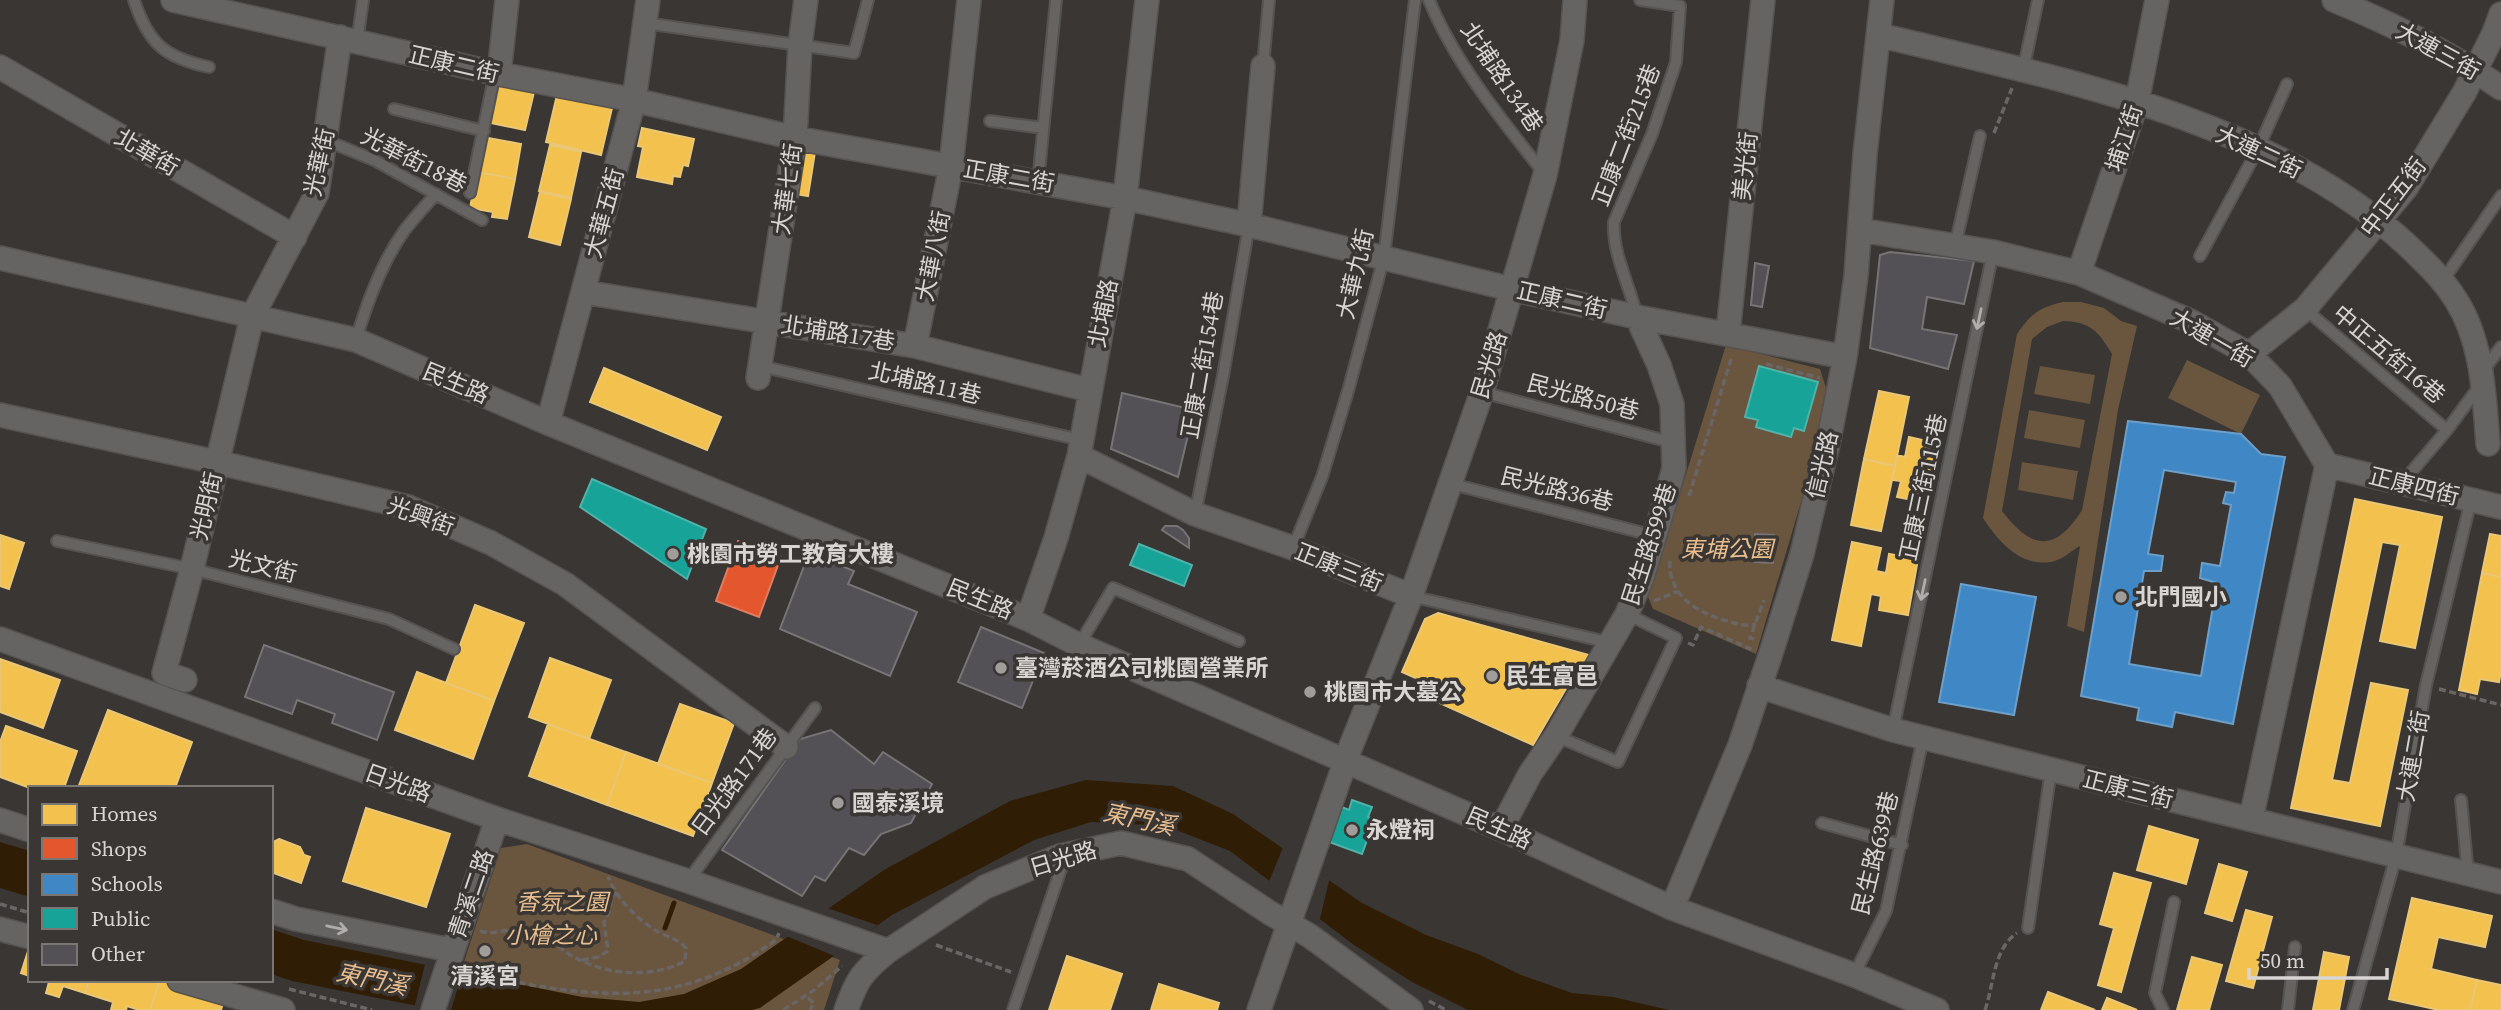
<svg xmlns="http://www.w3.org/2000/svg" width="2501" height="1010" viewBox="0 0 2501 1010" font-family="'Source Serif 4','Noto Sans TC',serif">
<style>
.green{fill:#6a553f;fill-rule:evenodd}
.water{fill:#301d06}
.pier{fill:#393634}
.homes{fill:#f2c14e;stroke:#eac776;stroke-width:2}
.shops{fill:#e4572e;stroke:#e07d60;stroke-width:2}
.schools{fill:#3f88c5;stroke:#6d9fc9;stroke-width:2;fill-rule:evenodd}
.public{fill:#17a398;stroke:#51b2aa;stroke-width:2}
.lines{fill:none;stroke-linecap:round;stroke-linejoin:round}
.stream{stroke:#301d06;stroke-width:5}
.building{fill:#535056;stroke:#767474;stroke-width:2}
.lane-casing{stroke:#555250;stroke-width:14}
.street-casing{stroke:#555250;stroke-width:26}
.path{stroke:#696665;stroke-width:3.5;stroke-dasharray:7 3.5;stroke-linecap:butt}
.lane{stroke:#656463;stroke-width:10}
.street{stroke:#656463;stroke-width:23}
.oneway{stroke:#b0adac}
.poi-dot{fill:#a09d9b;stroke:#3a3633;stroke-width:2.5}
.labels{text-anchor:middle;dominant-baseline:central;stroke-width:7;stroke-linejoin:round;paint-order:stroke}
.street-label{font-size:23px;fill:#d8d5d3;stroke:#3a3633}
.park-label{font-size:23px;font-style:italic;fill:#e9be8f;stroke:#3a3633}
.poi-label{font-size:23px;font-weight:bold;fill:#d8d5d3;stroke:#3a3633;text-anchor:start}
.water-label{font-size:24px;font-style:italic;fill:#e9be8f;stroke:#3a3633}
</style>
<rect width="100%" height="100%" fill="#393634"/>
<path class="green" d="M2063,302H2081L2104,308L2121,321L2137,326L2118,410L2084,632L2067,626L2080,546C2071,551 2062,560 2051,562C2020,567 1998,541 1983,518L2017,334C2032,313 2038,308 2063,302ZM2063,321C2091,322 2098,331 2112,354L2082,510C2055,553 2032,550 2002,511L2032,339L2047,327Z
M1726,345L1820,369L1826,388L1809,475L1756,654L1653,609L1648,597Z
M2187,360L2260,395L2241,434L2168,398Z
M2040,366L2095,375L2090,404L2034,394Z
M2029,410L2085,420L2080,448L2024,438Z
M2022,462L2078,471L2073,500L2018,490Z
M527,844L840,960L824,1010H453L461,971L501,848Z"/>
<path class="water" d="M1086,780L1173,786L1233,814L1362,903L1426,935L1478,954L1521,975L1572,993L1613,997L1669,1010H1468L1412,982L1354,945L1230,851L1166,826L1091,822L1034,840L892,915L760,1008L752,1010H438L292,981L271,974V929L304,940L582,997L639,1002L684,994L741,969L884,870L1010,801Z
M0,842L30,851V897L0,888Z"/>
<path class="pier" d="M1284,845L1330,877L1319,923L1268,884Z
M824,907L877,925L837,957L784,935Z
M425,964L462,974L451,1010L414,1009Z"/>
<path class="homes" d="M494,84L534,92L525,130L486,122Z
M557,95L612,108L601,155L546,142Z
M642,128L694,139L688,166L683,165L680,177L673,176L672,184L637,177L643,147L638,146Z
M483,137L521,144L515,179L477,172Z
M550,145L581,152L571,198L539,191Z
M801,151L815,152L808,196L784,192Z
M477,172L515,179L507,219L492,217L493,212L470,208Z
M540,192L571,199L560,245L529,237Z
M604,368L721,417L707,450L590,402Z
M1879,391L1909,397L1895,466L1864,459Z
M1909,437L1940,444L1928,503L1897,497L1901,481L1892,480L1897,455L1905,457Z
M1864,459L1895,466L1881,531L1851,525Z
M2355,499L2442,517L2415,648L2380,641L2400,545L2382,542L2332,780L2350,783L2371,683L2408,690L2380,826L2291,808Z
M2490,534L2501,536V577L2482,573Z
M0,535L24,543L9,589L0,586Z
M1852,542L1881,548L1876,571L1886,573L1889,554L1918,559L1908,615L1879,610L1881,596L1871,594L1861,646L1832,640Z
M2482,573L2501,577V671L2499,682L2480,679L2477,694L2459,690Z
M475,605L524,623L494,701L446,683Z
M1438,613L1589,655L1567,687L1533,745L1415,692L1418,679L1402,672L1425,619Z
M550,658L611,680L589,739L529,717Z
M0,659L60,680L43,728L0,712Z
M417,672L494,701L473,759L395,730Z
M680,704L734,723L712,783L658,764Z
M108,710L192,742L175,788H78Z
M548,724L626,752L607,805L529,776Z
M6,726L77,751L64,788H30L0,777V742Z
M626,752L712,783L693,836L607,805Z
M366,808L450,834L426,907L343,881Z
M2149,826L2198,840L2186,884L2137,870Z
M279,839L300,847L304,855L310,857L301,883L271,872V843Z
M2219,864L2247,872L2232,921L2205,913Z
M2114,873L2151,883L2121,992L2098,985L2114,928L2100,924Z
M2412,898L2492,916L2485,947L2438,937L2431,969L2477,980L2470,1010H2439L2389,999Z
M2246,910L2272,917L2253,988L2226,981Z
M30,945V976L21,973Z
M2324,952L2349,957L2339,1010H2313Z
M1067,956L1122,974L1110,1010H1049Z
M2192,957L2222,965L2209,1010H2177Z
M43,980H89L85,993L63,986L59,997L46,993L49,982Z
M89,980H160L150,1010H139L127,1006L126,1010H111L113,1002L85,993Z
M160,980L224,999L221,1010H150Z
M2477,980L2501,985V1010H2470Z
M1159,984L1219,1003L1217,1010H1151Z
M2048,992L2095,1010H2041Z
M2107,998L2137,1010H2102Z"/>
<path class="shops" d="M738,541L781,557L759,617L716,601Z"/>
<path class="schools" d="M2128,421L2241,434L2261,454L2285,457L2233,724L2175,712L2172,727L2137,720L2139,708L2081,696ZM2164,470L2236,482L2234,493L2226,492L2223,503L2231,505L2220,566L2202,563L2200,578L2217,583L2201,676L2129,664L2144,571H2161L2163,556L2148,554Z
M1961,584L2036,597L2014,715L1939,702Z"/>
<path class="public" d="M1759,366L1818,382L1804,431L1794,428L1791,437L1756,427L1758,420L1745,417Z
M592,479L706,529L687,579L580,507Z
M1139,544L1192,565L1184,586L1130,565Z
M1352,800L1372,807L1368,817L1375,819L1362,854L1329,842L1342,807L1349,810Z"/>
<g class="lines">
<path class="stream" d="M665,928L674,903"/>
</g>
<path class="building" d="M1890,252L1974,261L1964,304L1927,297L1922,329L1957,335L1948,369L1870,348L1880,255Z
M1755,263L1769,266L1762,307L1751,305Z
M1122,393L1194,410L1178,477L1111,449Z
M1165,526H1177L1183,530L1189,538V548L1162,530Z
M1755,534L1774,535L1773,563L1754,562Z
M809,553L854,571L848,584L917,612L890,676L780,629Z
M981,627L1044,653L1022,708L958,682Z
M264,645L394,692L377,740L332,723L335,714L297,700L292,714L245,697Z
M831,730L874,764L883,752L932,784L911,823L881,834L864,855L849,848L825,881L815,876L802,896L722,850L800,739Z"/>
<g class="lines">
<g class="lane-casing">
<path id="lane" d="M134,0C148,43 165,58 209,67
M1429,0C1455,63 1501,119 1543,172
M645,23L854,53L868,0
M357,42L363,0
M1263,66L1269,0
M2023,71L2038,0
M394,109L484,131
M990,121L1043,128
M325,140L374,160L482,220
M1038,182L1056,0
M470,193L495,73
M1955,246L1980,136
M2200,256L2258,149L2287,84
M2442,282L2501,196
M2305,309L2447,430
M1637,317C1630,285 1612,254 1614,222L1652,134L1676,62L1680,6L1640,0
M356,340C367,302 381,264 404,231C414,218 425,206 436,194
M760,366L1081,440
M2483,371L2501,347
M1482,392L1674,443
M1448,483L1655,536
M2402,483L2447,430L2481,384
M1195,514L1223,376L1249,225
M57,541L192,569L389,619L454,649
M1293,548L1322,477L1348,391L1384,257L1415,0
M1411,596L1611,643
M1079,645L1113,588L1239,641
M1893,730L1993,252
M1556,736L1618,762L1676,638L1627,614
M2461,800L2468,874
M1822,823L1902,845
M688,881L815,708
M2028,928L2051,770
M1854,975L1886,911L1923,738
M1013,1010L1062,866L1060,856
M2163,1010L2155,993L2174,902
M2288,1010L2295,947
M2353,1010L2396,856L2426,685L2471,500"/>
</g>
<g class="street-casing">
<path id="street" d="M173,0L499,74L634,100L795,138L1125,198L1249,225L1511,289L1637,317L1845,357
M2334,0C2392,24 2449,52 2501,88
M1879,35C2055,78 2269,118 2407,245C2425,262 2443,279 2456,300C2483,342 2484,396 2488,444
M0,67L295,237
M499,74L507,0
M1249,225L1263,66
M1860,230L1993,252L2079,273L2192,322L2249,354L2280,386L2327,465L2251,819
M0,258L356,340L548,423L1028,619L1079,645L1501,829L1672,908L1854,975L1937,1010
M2079,273L2137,102L2157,0
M583,292L915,346L1089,390
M1728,333L1763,0
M915,346L951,166L969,0
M2249,354L2305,309L2406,188L2464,93L2494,33L2501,14
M758,378L795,138L800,45L806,0
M0,415L216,462L408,507L491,543L565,584L786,747
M548,423L634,100L648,0
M1079,456L1195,514L1293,548L1411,596
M2327,465L2501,507
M1028,619L1056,538L1079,456L1125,198L1147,0
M0,639L497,819L688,881L888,951L985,887L1060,856L1121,843L1188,859L1270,913L1310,936L1411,1010
M185,680L164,673L192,569L252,317L317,193L340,37
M1759,686L1893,730L2501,882
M0,820L30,830
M1501,829L1530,774L1556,736L1627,614L1642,578L1664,505L1674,468L1672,404L1659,365L1637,317
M1672,908L1740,745L1771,653L1802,554L1828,444L1845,357L1856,276L1865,154L1882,0
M271,911L296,919L451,950
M0,929L30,937
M179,980L283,1010
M433,1010L497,819
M846,1010C857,979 862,972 888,951
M1259,1010L1349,751L1411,596L1482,392L1545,175L1572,40L1575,0"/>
</g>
<path class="path" d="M1994,133L2012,88
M1766,364L1820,378
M1689,496L1732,356
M1670,561C1668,596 1698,613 1727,621C1737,624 1746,627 1756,624
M1654,601L1678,591
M1754,639L1750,638L1764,600
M1688,643L1693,645L1701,627L1753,650
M2439,689L2501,705
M0,904L30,913
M480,931C498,937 514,924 532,929C548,934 558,948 572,956C604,975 652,979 685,961L686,948C679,940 672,938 662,934C641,923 617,900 608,877
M936,945L1011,972
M582,960L598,957L608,951L604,922L610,910L611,897L617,892
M468,969L481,975C595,999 678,1010 776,940L779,933
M289,989L372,1010
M808,998L814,1003L810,1010
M1429,1001L1446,1010
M783,1010L813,991L842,966
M1985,1010C1994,985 1993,949 2017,933"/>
<use href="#lane" class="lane"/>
<use href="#street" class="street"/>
</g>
<defs><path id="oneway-shaft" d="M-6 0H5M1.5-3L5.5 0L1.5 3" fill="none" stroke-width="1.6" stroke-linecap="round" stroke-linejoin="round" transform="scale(1.75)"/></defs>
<g class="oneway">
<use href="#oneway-shaft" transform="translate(1979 319) rotate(102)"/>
<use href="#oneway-shaft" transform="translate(1923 590) rotate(102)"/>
<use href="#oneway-shaft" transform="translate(337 928) rotate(12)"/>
</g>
<g class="poi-dot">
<circle cx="673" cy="554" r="7"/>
<circle cx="2121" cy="597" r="7"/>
<circle cx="1001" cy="668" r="7"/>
<circle cx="1492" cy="676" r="7"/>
<circle cx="1310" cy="692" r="7"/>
<circle cx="838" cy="803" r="7"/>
<circle cx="1352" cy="830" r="7"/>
<circle cx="485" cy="951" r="7"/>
</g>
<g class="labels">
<g class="street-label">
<text transform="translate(2438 51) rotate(29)">大連三街</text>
<text transform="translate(454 64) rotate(13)">正康二街</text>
<text transform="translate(1502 77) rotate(56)">北埔路134巷</text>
<text transform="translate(1626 135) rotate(-69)">正康二街215巷</text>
<text transform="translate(2124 138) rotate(-72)">埔江街</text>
<text transform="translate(147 152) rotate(30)">北華街</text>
<text transform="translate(2259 152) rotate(25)">大連二街</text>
<text transform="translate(414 160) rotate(27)">光華街18巷</text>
<text transform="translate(319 162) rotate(-78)">光華街</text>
<text transform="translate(1745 166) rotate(-84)">美光街</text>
<text transform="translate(1009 176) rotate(10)">正康二街</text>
<text transform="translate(787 189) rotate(-82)">大華七街</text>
<text transform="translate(2393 197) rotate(-53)">中正五街</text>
<text transform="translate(604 213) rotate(-75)">大華五街</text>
<text transform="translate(933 256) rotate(-79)">大華八街</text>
<text transform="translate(1355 274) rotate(-77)">大華九街</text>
<text transform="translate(1562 300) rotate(13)">正康二街</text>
<text transform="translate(1103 313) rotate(-79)">北埔路</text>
<text transform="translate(838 333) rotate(9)">北埔路17巷</text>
<text transform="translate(2212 338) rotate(30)">大連一街</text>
<text transform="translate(2389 354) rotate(40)">中正五街16巷</text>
<text transform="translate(1202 365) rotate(-80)">正康二街154巷</text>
<text transform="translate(1489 365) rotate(-73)">民光路</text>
<text transform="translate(456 383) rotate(23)">民生路</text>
<text transform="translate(925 383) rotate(13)">北埔路11巷</text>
<text transform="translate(1583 397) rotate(15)">民光路50巷</text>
<text transform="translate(1822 465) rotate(-77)">信光路</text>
<text transform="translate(2414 486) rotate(14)">正康四街</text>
<text transform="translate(1923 487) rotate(-78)">正康三街115巷</text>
<text transform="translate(1557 489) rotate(14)">民光路36巷</text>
<text transform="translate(206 506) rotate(-77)">光明街</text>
<text transform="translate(421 516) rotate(20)">光興街</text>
<text transform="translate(1649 544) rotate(-72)">民生路599巷</text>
<text transform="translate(263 566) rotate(14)">光文街</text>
<text transform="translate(1339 567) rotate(22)">正康三街</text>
<text transform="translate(980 599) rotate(22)">民生路</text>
<text transform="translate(2413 756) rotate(-80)">大連二街</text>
<text transform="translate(734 782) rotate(-54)">日光路171巷</text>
<text transform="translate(398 783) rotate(20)">日光路</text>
<text transform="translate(2128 789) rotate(14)">正康三街</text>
<text transform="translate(1499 828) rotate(24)">民生路</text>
<text transform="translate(1875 853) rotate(-76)">民生路639巷</text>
<text transform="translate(1063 859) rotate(-17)">日光路</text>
<text transform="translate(471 894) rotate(-71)">青溪二路</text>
</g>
<g class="park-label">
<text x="1727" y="549">東埔公園</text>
<text x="562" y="902">香氛之園</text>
<text x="551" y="935">小檜之心</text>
</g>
<g class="poi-label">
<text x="687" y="554">桃園市勞工教育大樓</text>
<text x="2135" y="597">北門國小</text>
<text x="1015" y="668">臺灣菸酒公司桃園營業所</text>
<text x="1506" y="676">民生富邑</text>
<text x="1324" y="692">桃園市大墓公</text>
<text x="852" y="803">國泰溪境</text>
<text x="1366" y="830">永燈祠</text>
<text x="485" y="976" text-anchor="middle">清溪宮</text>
</g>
<g class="water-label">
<text transform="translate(1139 819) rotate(12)">東門溪</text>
<text transform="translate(372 979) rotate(12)">東門溪</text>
</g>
</g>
<rect x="28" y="786" width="245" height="196" fill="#3a3633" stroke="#797673" stroke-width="2"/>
<rect x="42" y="804" width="35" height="21" fill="#f2c14e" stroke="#797673" stroke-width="2"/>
<text x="91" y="821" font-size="21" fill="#d8d5d3">Homes</text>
<rect x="42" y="838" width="35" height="21" fill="#e4572e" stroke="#797673" stroke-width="2"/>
<text x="91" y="856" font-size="21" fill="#d8d5d3">Shops</text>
<rect x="42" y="874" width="35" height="21" fill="#3f88c5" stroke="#797673" stroke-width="2"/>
<text x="91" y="891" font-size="21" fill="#d8d5d3">Schools</text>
<rect x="42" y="908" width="35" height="21" fill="#17a398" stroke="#797673" stroke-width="2"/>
<text x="91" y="926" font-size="21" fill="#d8d5d3">Public</text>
<rect x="42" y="944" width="35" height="21" fill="#535056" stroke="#797673" stroke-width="2"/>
<text x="91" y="961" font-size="21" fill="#d8d5d3">Other</text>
<path d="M2249 968v10h138v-10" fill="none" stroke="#d8d5d3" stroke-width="3.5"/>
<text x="2260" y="968" font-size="21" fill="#d8d5d3" stroke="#3a3633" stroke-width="5" paint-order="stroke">50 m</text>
</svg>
